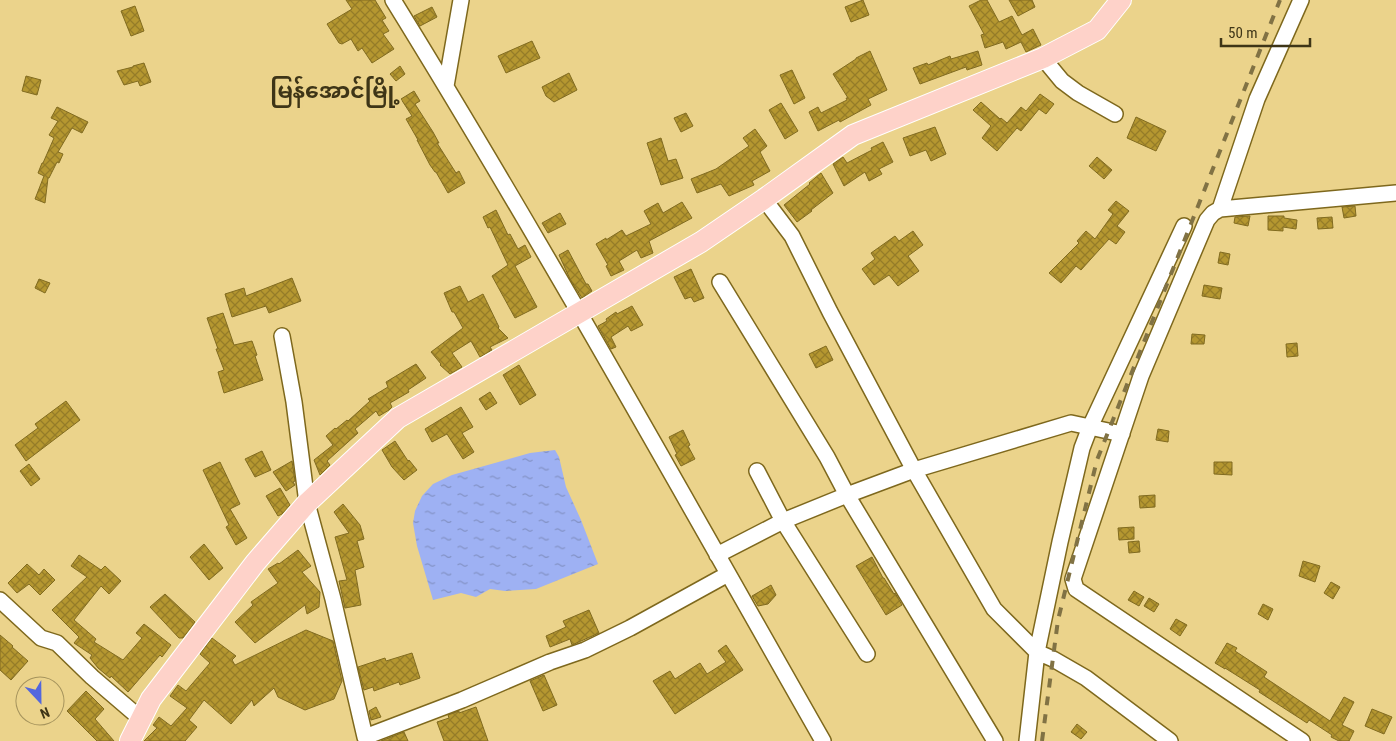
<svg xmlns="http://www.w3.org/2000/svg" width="1396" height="741" viewBox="0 0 1396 741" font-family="'Roboto Condensed','Noto Sans Myanmar',sans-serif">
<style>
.water{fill:url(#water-ripples)}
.building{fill:url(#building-cross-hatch);stroke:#816b20}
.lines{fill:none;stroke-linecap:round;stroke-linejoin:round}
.minor-casing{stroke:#7e681d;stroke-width:18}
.major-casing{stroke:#fff;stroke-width:22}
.minor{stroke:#fff;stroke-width:15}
.major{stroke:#fed2c9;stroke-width:20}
.rail{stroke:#817244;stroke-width:4;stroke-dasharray:9 9;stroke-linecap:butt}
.labels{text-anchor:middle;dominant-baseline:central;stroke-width:4.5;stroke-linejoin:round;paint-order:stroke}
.district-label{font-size:22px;font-weight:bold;fill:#3e3517;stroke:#ebd38b}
</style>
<defs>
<pattern id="water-ripples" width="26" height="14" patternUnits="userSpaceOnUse" patternTransform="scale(1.25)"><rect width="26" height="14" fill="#9eb1f3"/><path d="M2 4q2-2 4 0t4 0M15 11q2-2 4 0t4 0" fill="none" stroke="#8291c4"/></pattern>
<pattern id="building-cross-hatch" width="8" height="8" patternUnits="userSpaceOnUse" patternTransform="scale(1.25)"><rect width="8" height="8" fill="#b59730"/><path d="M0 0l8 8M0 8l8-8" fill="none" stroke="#957c28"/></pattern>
</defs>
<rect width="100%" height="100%" fill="#ebd38b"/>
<path class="water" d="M555,450L559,457L566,487L581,520L598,564L536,589L505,591L490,589L476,597L461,593L433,600L417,546L413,523L415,511L422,496L433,484L452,475L530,453Z"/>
<path class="building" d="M346,0H375L386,18L382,20L389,31L383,34L394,49L372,63L362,48L358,51L351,39L342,44L339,43L327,24L352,9Z
M863,0L869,15L851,22L845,7Z
M981,0H987L999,22L1012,16L1022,35L1033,29L1041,45L1026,52L1021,42L1006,49L1003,42L985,48L981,35L984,34L969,6Z
M1009,0H1032L1035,7L1018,16Z
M135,6L144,31L131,36L121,11Z
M432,7L437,17L420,26L414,16Z
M532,41L540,58L506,73L498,56Z
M870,51L887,90L868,99L871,105L840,122L839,120L818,131L809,112L818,107L821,113L847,100L846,98H848L833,74L856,59V58Z
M978,51L982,65L967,70L966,67L920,84L913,68L927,63L928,65L950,56L951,59Z
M144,63L151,82L140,86L138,81L124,85L117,71L133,67V66Z
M400,66L405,74L396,81L390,74Z
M792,70L805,98L794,104L780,75Z
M569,73L577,90L554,102L546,96L542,87Z
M26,76L41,80L37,95L22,91Z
M414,91L420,101L415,104L433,132L439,143H437L456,173L459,171L465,183L448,193L436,172H435L430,165L417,140H418L406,119L412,116L401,99Z
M1040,94L1054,104L1046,114L1039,109L1021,131L1017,128L997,151L982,138L991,126L973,110L981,102L1000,119L1001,118L1007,123L1021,107L1026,111Z
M781,103L798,131L785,139L769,110Z
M57,107L88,122L82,133L72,128L58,152L63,154L59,163L57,162L49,178H48L45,203L35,199L44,176L38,173L42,163H43L54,138L49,135L58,121L51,118Z
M686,113L693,126L681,132L674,118Z
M1136,117L1166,131L1156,151L1127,138Z
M935,127L946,154L931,161L926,150L910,156L903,138Z
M755,129L767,146L760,152L770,171L752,181L754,185L729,196L721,184L697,193L691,179L716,169L749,146L743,138Z
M661,138L668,161L676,159L683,178L661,185L647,143Z
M883,142L893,162L879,169L882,174L869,181L865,172L844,186L833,164L843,157L847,163L872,150L871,148Z
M1097,157L1112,170L1104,179L1089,166Z
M821,173L833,193L811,210L812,211L797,222L784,205L810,184L809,183Z
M1116,201L1129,211L1117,226L1125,232L1116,244L1109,239L1081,270L1076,266L1061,283L1049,273L1079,243L1077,241L1086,231L1095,239L1113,214L1108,210Z
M682,202L692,218L649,241L653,253L641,258L637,250L619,261L624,270L611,276L606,266L608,265L596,244L606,238V240L622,230L626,236L651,224L644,211L658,203L663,213Z
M1355,206L1356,216L1344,218L1342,207Z
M496,210L508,235L510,234L518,249L525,245L531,257L515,266L537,307L515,318L492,276L508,265L490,227L488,228L483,217Z
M560,213L566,224L548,233L542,223Z
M1250,216L1248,226L1234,223L1235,217Z
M1268,216H1284V218L1297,220L1296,229L1283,227V231L1268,230Z
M1332,217L1333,228L1318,229L1317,218Z
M913,231L923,245L908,256L919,271L898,286L889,275L874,285L862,269L875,259L871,253L895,236L899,241Z
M568,250L586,284H588L592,291L582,298L570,279L559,255Z
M1220,252L1230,254L1228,265L1218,263Z
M691,269L704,298L694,302L691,297L685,299L674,277Z
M292,278L301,301L269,313L266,306L232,317L225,294L244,288L246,296Z
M39,279L50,283L45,293L35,288Z
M1204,285L1222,288L1220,299L1202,296Z
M460,286L468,302L483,294L499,327L498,328L508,338L490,347L492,350L480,357L471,341L452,353L462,367L450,374L440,365L441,364L431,352L463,328L454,312H452L444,293Z
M632,306L643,325L631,331L628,326L611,337L616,347L611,349L598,326L607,321L606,319L616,312L617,314Z
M223,313L234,345L252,341L257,355L255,356L263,380L224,393L218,372L224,370L216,349H218L207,318Z
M1192,334L1205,335L1204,344H1191Z
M1297,343L1298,356L1287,357L1286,344Z
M826,346L833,360L816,368L809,354Z
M416,364L426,378L408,390L409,392L390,403L392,407L389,410L379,416L376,411L355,429L358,433L327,461L330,465L320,475L314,460L333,445L326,436L335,428L336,429L347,420L348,421L370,401L368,399L388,387L386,382Z
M519,365L536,395L520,405L503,375Z
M490,392L497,403L486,410L479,399Z
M66,401L80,420L26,461L15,445L38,428L35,424Z
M461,407L473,427L462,433L474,452L463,459L447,434L432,442L425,429Z
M1158,429L1169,431L1168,442L1156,440Z
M683,430L690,445L688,446L695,459L681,466L675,455L677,454L669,437Z
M395,441L408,461L409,460L417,470L404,480L392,467L382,450Z
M262,451L271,470L255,477L245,459Z
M292,461L295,481L293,482L295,485L286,491L273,472Z
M220,462L240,504L230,509L247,538L236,545L226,527L229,525L203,470Z
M1214,462H1232V475L1214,474Z
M29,464L40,479L31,486L20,471Z
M280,488L290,505L282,514L278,516L266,496Z
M1155,495V507L1140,508L1139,496Z
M343,504L360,525L364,539L357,541L364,567L355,570L361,605L345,608L339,581L347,580L335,537L349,533L334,512Z
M1134,527V539L1119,540L1118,528Z
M1139,541L1140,552L1129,553L1128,542Z
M204,544L223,568L209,580L190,557Z
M298,550L311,566L302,572L320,592L319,607L307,614L305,605L255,643L235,622L253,605L251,602L278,583L268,569L278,563L279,564Z
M79,555L101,570L105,566L121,581L109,594L101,586L74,620L96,639L94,642L123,660L142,638L136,633L144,624L171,645L162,657L160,655L128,692L111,676L110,678L98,668L90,658L92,655L74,643L79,637L52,610L87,577L71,566Z
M872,557L883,578H884L894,594L895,593L902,605L886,615L856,566Z
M1303,561L1320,566L1315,582L1299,576Z
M27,564L39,575L44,569L55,580L40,595L29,584L17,593L8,583Z
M1331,582L1340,587L1333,599L1324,593Z
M771,585L776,595L768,604L758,606L752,596Z
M1134,591L1144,597L1139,606L1128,600Z
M165,594L195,622L183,638H179L150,607Z
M1149,598L1159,604L1154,612L1144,606Z
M1263,604L1273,609L1268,620L1258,614Z
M589,610L599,633L572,645L570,639L550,647L546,636L566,627L563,621Z
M1176,619L1187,625L1180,636L1170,629Z
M306,630L333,641L342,681L334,699L305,710L278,697L274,688L254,706L252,700L231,724L204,700L189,720L197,727L185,741H144L157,728L153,725L159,717L171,726L187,708L170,696L178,685L186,691L210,663L200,654L212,638L236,656L232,660L235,665Z
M0,635L13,646L12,647L28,661L11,680L0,670Z
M1227,643L1237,648L1235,651L1267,672L1264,677L1330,721L1344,697L1354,702L1342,725L1354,731L1349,741H1339L1331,737L1332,735L1309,720L1307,723L1259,692L1260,690L1225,668V669L1215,663Z
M726,645L743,670L675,714L653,681L670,671L675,679L700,663L707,674L726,662L718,651Z
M412,653L420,678L400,685L399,682L374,691L373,687L364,690L358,667L385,658L386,661Z
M544,675L557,705L543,711L530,681Z
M86,691L104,709L95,719L114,741H97L67,711Z
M376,707L381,717L371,720L369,711Z
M476,707L488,741H444L437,722L449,718L448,715L459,711V713Z
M1372,709L1392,717L1384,734L1365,726Z
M1077,724L1087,732L1081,739L1071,732Z
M404,732L408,741H381Z"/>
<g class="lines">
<g class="minor-casing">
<path id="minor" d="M393,0C543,243 682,493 823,741
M1043,58L1062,81L1078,93L1115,114
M446,86L461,0
M764,199L792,236L830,312L914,470L994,609L1037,652L1053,659L1086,678L1170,741
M1220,209L1257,99L1301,0
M720,282L827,457L847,495L995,741
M282,336L294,402L307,503L333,599L365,737
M757,471L783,521L867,654
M717,555L783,521L847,495L914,470L1071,423L1122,434
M0,600L41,638L57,643L92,677L141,719
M367,741L365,737L462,700L550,662L585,650L630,628L728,574
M1027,741L1037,652L1060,542L1082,448L1090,427L1184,226
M1302,741L1076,589L1073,579L1141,376L1207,220L1213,213L1220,209L1396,193"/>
</g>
<g class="major-casing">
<path id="major" d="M130,741L151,699L255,563L307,503L398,418L701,242L764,199L853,135L1043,58L1097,30L1121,0"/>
</g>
<use href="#minor" class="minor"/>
<use href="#major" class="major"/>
<path class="rail" d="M1042,741L1058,620L1097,460L1280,0"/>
</g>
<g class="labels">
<g class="district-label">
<text x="335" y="90">မြန်အောင်မြို့</text>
</g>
</g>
<g transform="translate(40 701) rotate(158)"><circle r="24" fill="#ebd38b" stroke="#a6945d"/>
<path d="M0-4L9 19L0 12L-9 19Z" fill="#5367dd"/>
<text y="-8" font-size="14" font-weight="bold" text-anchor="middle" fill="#3e3517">N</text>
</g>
<path d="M1221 38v8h89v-8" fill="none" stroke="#3e3517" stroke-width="2.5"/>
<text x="1228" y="38" font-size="15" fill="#3e3517" stroke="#ebd38b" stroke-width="4" paint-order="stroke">50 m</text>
</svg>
